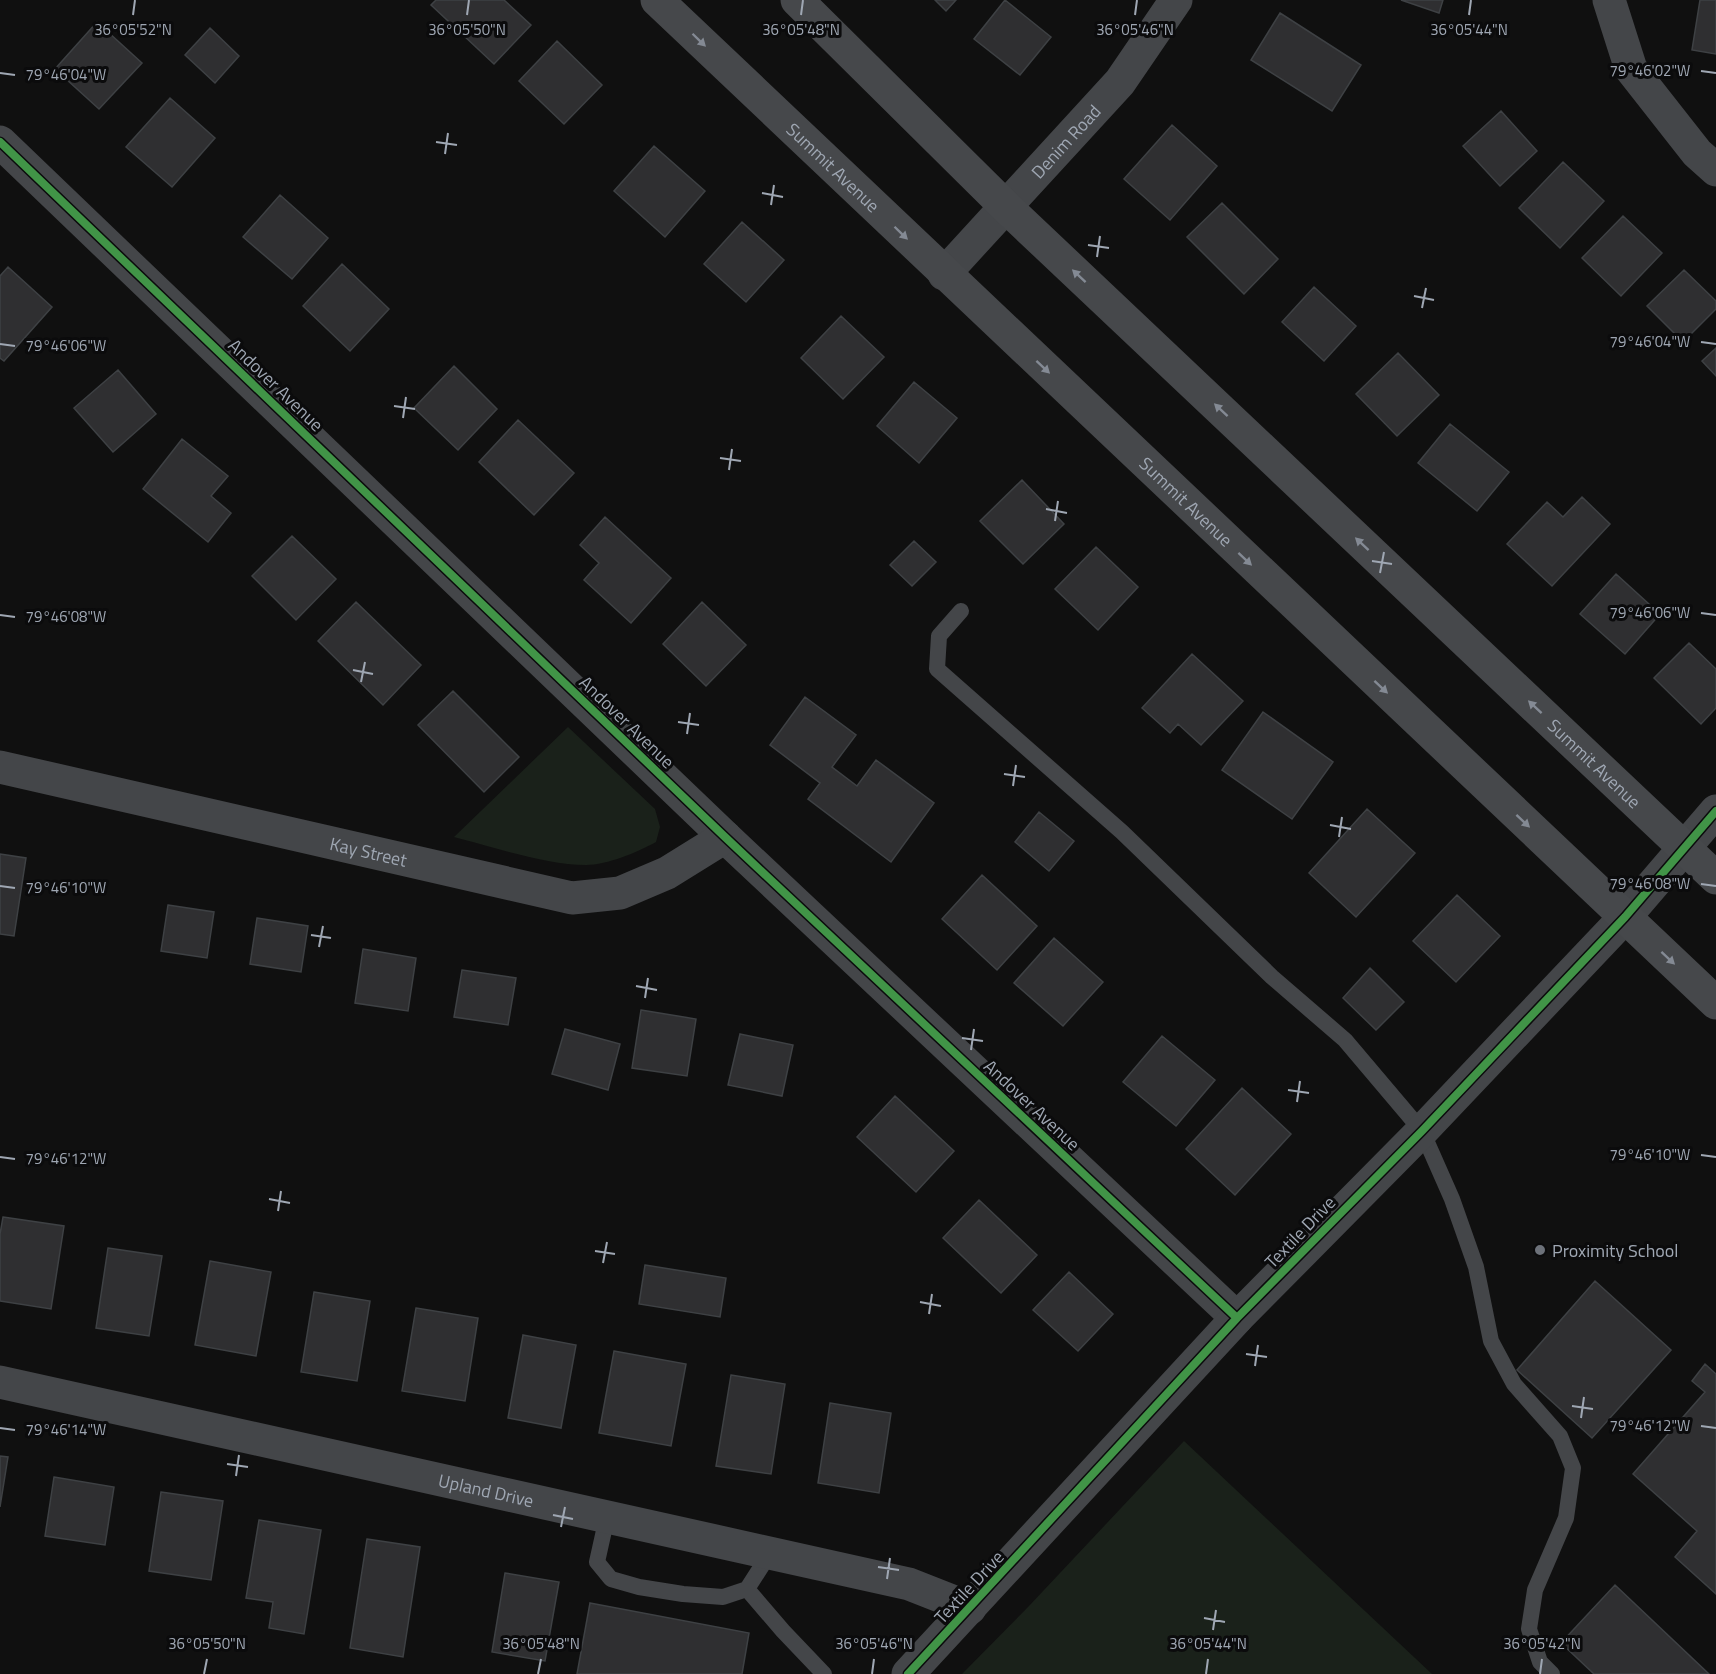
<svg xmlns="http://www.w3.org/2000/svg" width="1716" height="1674" viewBox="0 0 1716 1674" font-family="'Titillium Web',sans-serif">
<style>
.green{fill:#1a211a}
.building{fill:#2f2f31;stroke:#3e4144;stroke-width:1.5}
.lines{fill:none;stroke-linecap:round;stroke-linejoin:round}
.service{stroke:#444649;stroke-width:16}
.minor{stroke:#444649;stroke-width:33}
.tertiary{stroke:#444649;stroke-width:33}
.primary{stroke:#46484b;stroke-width:33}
.cycleway-casing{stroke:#0b0b0c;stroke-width:11}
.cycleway{stroke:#419447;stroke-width:8}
.oneway{fill:#848a94}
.ticks{fill:none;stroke:#9fa7b3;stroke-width:2}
.poi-dot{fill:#6d727a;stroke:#0b0b0c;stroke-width:2}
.labels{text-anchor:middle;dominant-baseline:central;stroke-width:6;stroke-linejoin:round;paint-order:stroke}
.street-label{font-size:18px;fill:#9fa7b3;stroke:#0b0b0c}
.poi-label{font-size:18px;fill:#9fa7b3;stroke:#0b0b0c;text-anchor:start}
.ticks-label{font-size:15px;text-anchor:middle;fill:#9fa7b3;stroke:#0b0b0c;stroke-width:6;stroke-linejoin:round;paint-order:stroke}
</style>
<rect width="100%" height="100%" fill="#101010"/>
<path class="green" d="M568,727L655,809L660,827L656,842C638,852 607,865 586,865C546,865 493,847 454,837Z
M1184,1441L1432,1674H962L1029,1606Z"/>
<path class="building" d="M436,0H504L531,25L494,64L431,5Z
M935,0H956L946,11Z
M1005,0L1051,37L1020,75L974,39Z
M1401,0H1443L1439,13Z
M1700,0H1716V54L1692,50Z
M1280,13L1361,65L1332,111L1251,60Z
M97,22L142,63L99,109L55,69Z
M210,28L239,56L215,83L185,55Z
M557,41L602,85L564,124L519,81Z
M170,98L215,138L172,187L126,147Z
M1501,111L1537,151L1500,186L1463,146Z
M1172,125L1217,166L1170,220L1124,179Z
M654,146L705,191L665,237L614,191Z
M1563,162L1604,201L1560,248L1519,208Z
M280,195L328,238L292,279L243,237Z
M1222,203L1278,259L1244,294L1187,237Z
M1623,216L1662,253L1621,296L1582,258Z
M742,222L784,260L746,302L704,264Z
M342,264L389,309L350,351L303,306Z
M8,267L52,307L4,361L0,358V276Z
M1684,270L1716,301V309L1683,342L1647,306Z
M1314,287L1356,326L1324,361L1282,322Z
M841,316L884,357L843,399L801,358Z
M1716,348V376L1702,361Z
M1398,353L1439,395L1397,436L1356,394Z
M454,366L497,409L458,450L414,408Z
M118,370L156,414L113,452L74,408Z
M914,382L957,418L919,463L877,426Z
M518,420L574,473L534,515L479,462Z
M1450,424L1509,472L1477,511L1418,463Z
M182,439L228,476L211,496L231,513L208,542L143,489Z
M1022,480L1064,524L1023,564L980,521Z
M1582,497L1610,524L1552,586L1507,544L1547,502L1563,517Z
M605,517L671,578L631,623L584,580L599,563L580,545Z
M292,536L336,579L296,620L252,576Z
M914,541L936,562L912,586L890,565Z
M1096,547L1138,587L1098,630L1055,589Z
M1616,574L1660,614L1625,654L1580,614Z
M356,602L421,665L383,705L318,641Z
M702,602L746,645L706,686L663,644Z
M1689,643L1716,669V708L1701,724L1654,678Z
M1192,654L1243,701L1201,745L1178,724L1170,733L1142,708Z
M453,691L519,757L484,792L418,725Z
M805,697L856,735L832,767L857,786L876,760L934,803L891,862L808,799L820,783L770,745Z
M1263,712L1333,762L1292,819L1222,770Z
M1367,809L1415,853L1356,917L1309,873Z
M1039,812L1074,841L1049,871L1015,842Z
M0,854L26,858L14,936L0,934Z
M982,875L1037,926L997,970L942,919Z
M1457,895L1500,936L1456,982L1413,941Z
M168,905L214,912L207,958L161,951Z
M257,918L308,926L301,972L250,964Z
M1054,938L1103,982L1063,1026L1014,983Z
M363,949L416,958L408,1011L355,1003Z
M1370,968L1404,1002L1376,1030L1343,998Z
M462,970L516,978L508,1025L454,1017Z
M641,1010L696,1019L687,1076L632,1068Z
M565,1029L620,1044L608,1090L552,1074Z
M740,1034L793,1045L782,1096L728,1085Z
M1162,1036L1215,1080L1176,1126L1123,1082Z
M1242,1088L1291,1134L1235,1195L1186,1149Z
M895,1096L954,1151L916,1192L857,1137Z
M979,1200L1037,1255L1001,1293L943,1238Z
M3,1217L64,1226L51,1309L0,1301V1234Z
M108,1248L162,1256L149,1336L96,1328Z
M210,1261L271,1272L256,1356L195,1345Z
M645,1265L726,1278L720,1317L639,1304Z
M1069,1272L1113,1314L1078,1351L1033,1310Z
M1595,1281L1671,1350L1592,1438L1517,1370Z
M314,1292L370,1301L357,1381L301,1372Z
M416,1308L478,1318L465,1401L402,1391Z
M523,1335L576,1345L561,1428L508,1418Z
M614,1351L686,1364L671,1446L599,1433Z
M1705,1364L1716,1374V1594L1675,1557L1697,1531L1633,1474L1705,1392L1692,1381Z
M731,1375L785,1384L771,1474L716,1466Z
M830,1403L891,1413L879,1493L818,1483Z
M0,1456L8,1457L0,1507Z
M54,1477L114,1487L105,1545L45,1536Z
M161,1492L223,1501L211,1580L149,1571Z
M259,1520L321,1530L304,1634L269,1628L273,1602L246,1598Z
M367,1539L420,1547L403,1657L350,1648Z
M505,1573L559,1582L545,1661L492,1652Z
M1615,1585L1709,1674H1594L1561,1643Z
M590,1603L749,1633L742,1674H577Z"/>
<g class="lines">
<path class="service" d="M961,611L939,636L937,669L1122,832L1272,977L1345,1040L1422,1131L1452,1199L1476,1267L1491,1341L1514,1384L1560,1436L1573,1468L1566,1518L1535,1590L1529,1629L1540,1662L1552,1674
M607,1517L597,1562L611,1579L639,1587L683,1594L723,1597L747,1589L770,1553
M747,1589L783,1631L824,1674"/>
<g class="minor">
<path d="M1609,0L1631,69L1697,153L1716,170"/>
<path d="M0,142L725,837L1237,1318"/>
<path id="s1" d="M944,274L1120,82L1176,0"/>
<path id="s2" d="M0,767L572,898L620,893L667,873L725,837"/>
<path id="s3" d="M0,1382L909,1584L970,1608"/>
</g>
<path class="tertiary" d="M908,1674L1237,1318L1422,1131L1625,917L1716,811"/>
<g class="primary">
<path id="s4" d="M657,0L1716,1003"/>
<path id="s5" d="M797,0L1006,207L1716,878"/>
</g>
<g class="cycleway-casing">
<path id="cycleway" d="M0,142L725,837L1237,1318
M908,1674L1237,1318L1422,1131L1625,917L1716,811"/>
</g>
<use href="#cycleway" class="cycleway"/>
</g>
<defs><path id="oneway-solid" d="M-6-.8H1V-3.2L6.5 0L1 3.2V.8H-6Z" transform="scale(1.5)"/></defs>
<g class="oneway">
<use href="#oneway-solid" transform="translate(699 40) rotate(44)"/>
<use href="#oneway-solid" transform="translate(901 233) rotate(44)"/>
<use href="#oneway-solid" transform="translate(1079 276) rotate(-137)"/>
<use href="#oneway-solid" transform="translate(1043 367) rotate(43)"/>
<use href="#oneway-solid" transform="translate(1221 410) rotate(-137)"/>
<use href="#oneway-solid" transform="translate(1362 544) rotate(-137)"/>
<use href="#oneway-solid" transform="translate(1245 559) rotate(43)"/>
<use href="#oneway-solid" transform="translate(1381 687) rotate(43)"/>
<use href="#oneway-solid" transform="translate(1535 707) rotate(-137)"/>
<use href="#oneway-solid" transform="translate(1523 821) rotate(43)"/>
<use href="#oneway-solid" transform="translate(1668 958) rotate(43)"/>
</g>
<path class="ticks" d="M133,15L135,0M467,15L469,0M801,15L803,0M1135,15L1137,0M1469,15L1471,0M1701,71L1716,73M0,73L15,75M436,142L457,145M445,154L448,133M762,193L783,197M771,205L774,185M1088,245L1109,248M1097,257L1100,236M1414,296L1434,300M1422,308L1426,288M1701,342L1716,344M0,344L15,346M394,406L415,409M403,418L406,397M720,458L741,461M729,470L732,449M1046,509L1067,513M1055,521L1058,501M1372,561L1392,564M1380,573L1384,552M1701,613L1716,615M0,615L15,617M353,670L373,674M361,682L365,662M678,722L699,725M687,734L690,713M1004,774L1025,777M1013,786L1016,765M1330,825L1351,829M1339,837L1342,817M1701,884L1716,886M0,886L15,888M311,935L331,938M319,947L323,926M636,986L657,990M645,998L648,978M962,1038L983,1041M971,1050L974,1029M1288,1090L1309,1093M1297,1102L1300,1081M1701,1155L1716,1157M0,1157L15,1159M269,1199L290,1203M278,1211L281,1191M595,1251L615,1254M603,1263L607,1242M920,1302L941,1306M929,1314L932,1294M1246,1354L1267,1357M1255,1366L1258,1345M1572,1406L1593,1409M1581,1418L1584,1397M1701,1426L1716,1428M0,1428L15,1430M227,1464L248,1467M236,1476L239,1455M553,1515L573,1519M561,1527L565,1507M878,1567L899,1570M887,1579L890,1558M1204,1618L1225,1622M1213,1630L1216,1610M204,1674L207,1659M538,1674L541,1659M872,1674L874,1659M1206,1674L1208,1659M1540,1674L1542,1659"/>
<circle class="poi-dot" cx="1540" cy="1250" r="6"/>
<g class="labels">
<g class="street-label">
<text stroke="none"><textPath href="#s1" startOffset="180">Denim Road</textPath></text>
<text stroke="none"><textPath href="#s4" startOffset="243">Summit Avenue</textPath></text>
<text transform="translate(276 385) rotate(44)">Andover Avenue</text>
<text stroke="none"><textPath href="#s4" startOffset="729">Summit Avenue</textPath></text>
<text transform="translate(627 722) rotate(44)">Andover Avenue</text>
<text stroke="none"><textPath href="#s5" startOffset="1104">Summit Avenue</textPath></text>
<text stroke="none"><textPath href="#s2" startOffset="378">Kay Street</textPath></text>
<text transform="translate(1032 1105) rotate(43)">Andover Avenue</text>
<text transform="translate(1300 1232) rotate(-46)">Textile Drive</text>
<text stroke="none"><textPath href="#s3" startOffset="498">Upland Drive</textPath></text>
<text transform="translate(969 1587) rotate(-47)">Textile Drive</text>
</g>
<g class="poi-label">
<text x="1552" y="1250">Proximity School</text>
</g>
</g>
<g class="ticks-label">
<text x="133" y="35">36°05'52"N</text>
<text x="467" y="35">36°05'50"N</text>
<text x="801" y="35">36°05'48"N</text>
<text x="1135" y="35">36°05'46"N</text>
<text x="1469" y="35">36°05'44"N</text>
<text x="1650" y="76">79°46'02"W</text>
<text x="66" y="80">79°46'04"W</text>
<text x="1650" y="347">79°46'04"W</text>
<text x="66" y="351">79°46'06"W</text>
<text x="1650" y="618">79°46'06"W</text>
<text x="66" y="622">79°46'08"W</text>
<text x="1650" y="889">79°46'08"W</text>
<text x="66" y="893">79°46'10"W</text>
<text x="1650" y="1160">79°46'10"W</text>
<text x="66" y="1164">79°46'12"W</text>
<text x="1650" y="1431">79°46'12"W</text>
<text x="66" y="1435">79°46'14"W</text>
<text x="207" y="1649">36°05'50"N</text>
<text x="541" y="1649">36°05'48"N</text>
<text x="874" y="1649">36°05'46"N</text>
<text x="1208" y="1649">36°05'44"N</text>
<text x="1542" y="1649">36°05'42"N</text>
</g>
</svg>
